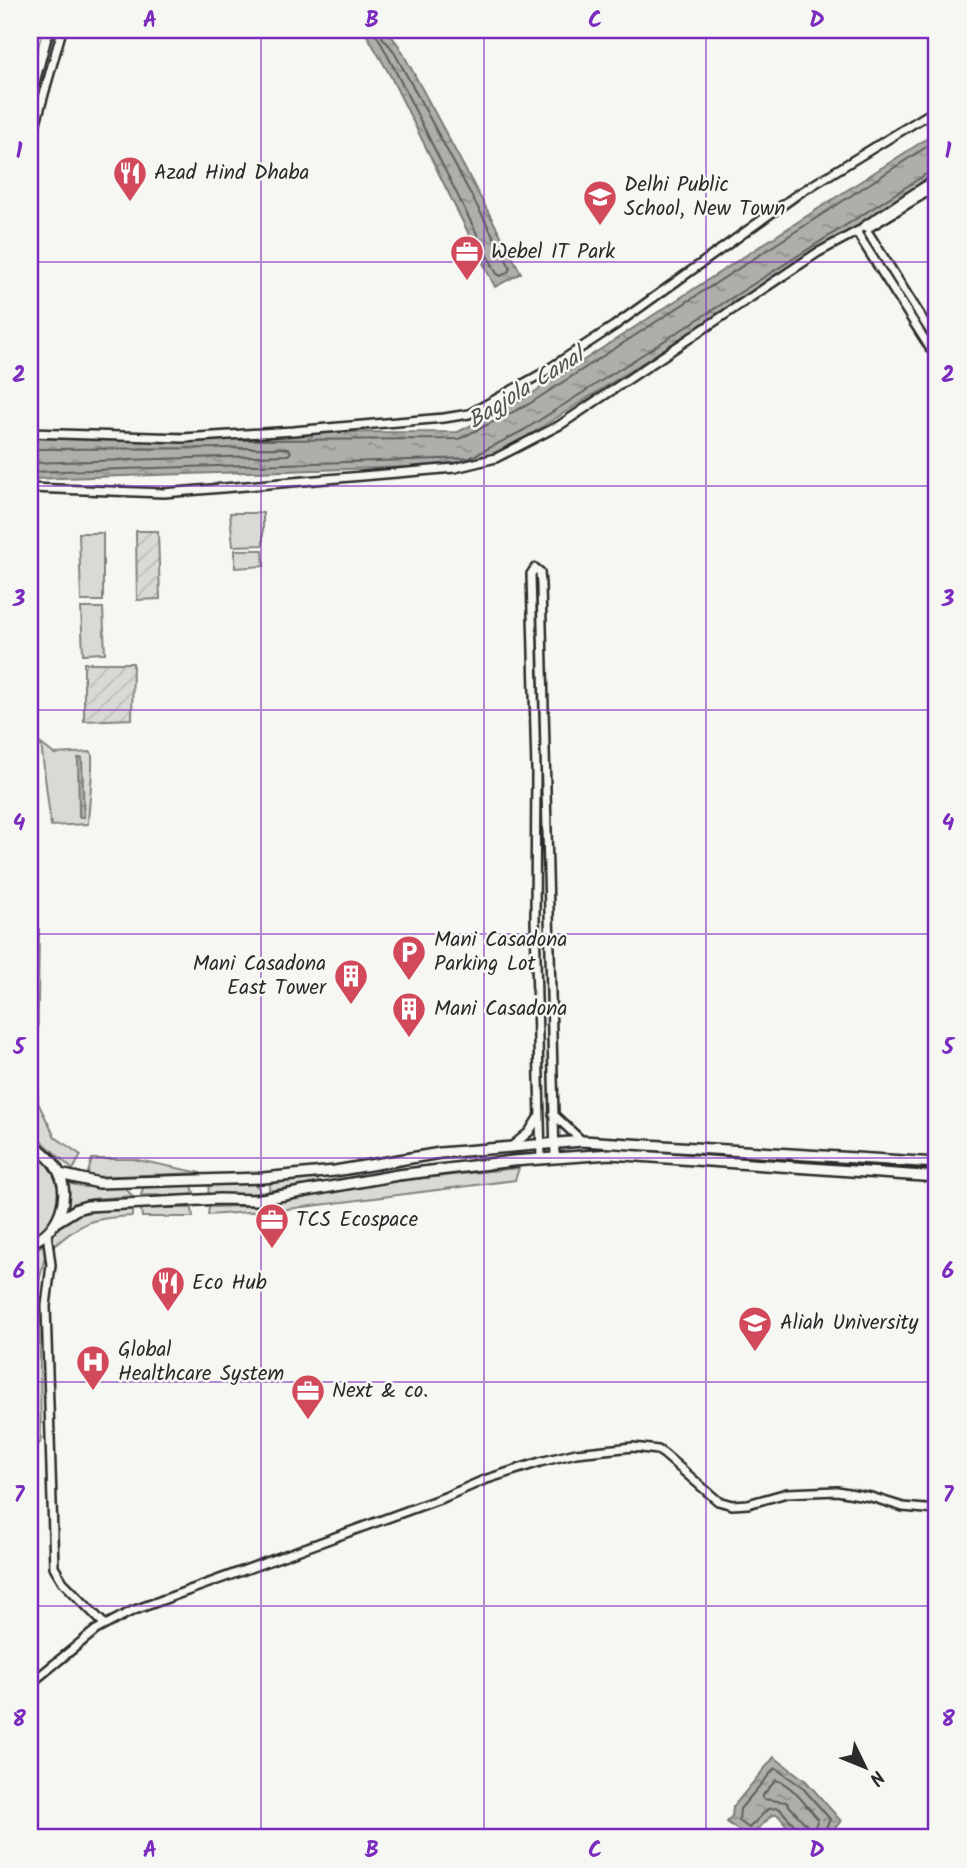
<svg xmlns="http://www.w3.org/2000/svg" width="967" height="1868" viewBox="0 0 967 1868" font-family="Kalam,sans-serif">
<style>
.green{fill:#d9d9d5;stroke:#828280;stroke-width:2}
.garden{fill:url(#garden-furrows);stroke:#828280;stroke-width:2}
.water{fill:url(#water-ripples);stroke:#7a7a78;stroke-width:2}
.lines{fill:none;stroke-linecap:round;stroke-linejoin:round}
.shore{stroke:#5f5f5e;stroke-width:2}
.tertiary-casing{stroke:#2b2b2b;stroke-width:12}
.primary-casing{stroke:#2b2b2b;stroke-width:14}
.tertiary{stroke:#f6f6f2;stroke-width:7}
.primary{stroke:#f6f6f2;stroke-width:9}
.grid{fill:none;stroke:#7b2cbf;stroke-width:2;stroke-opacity:0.55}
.labels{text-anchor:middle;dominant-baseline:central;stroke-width:5;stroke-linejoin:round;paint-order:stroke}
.poi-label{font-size:21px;fill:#2b2b2b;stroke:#f6f6f2;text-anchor:start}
.water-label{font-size:23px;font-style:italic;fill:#525251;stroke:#f6f6f2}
.neatline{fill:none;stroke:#7b2cbf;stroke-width:2.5}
.grid-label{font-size:23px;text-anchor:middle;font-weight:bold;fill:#7b2cbf}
</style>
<defs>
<pattern id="garden-furrows" width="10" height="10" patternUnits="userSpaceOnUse" patternTransform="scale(1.75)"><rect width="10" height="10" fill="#d9d9d5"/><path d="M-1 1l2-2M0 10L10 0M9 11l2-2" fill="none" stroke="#babab7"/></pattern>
<pattern id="water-ripples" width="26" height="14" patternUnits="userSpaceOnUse" patternTransform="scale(1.75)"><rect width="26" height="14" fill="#aeaeab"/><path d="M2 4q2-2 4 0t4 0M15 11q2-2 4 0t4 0" fill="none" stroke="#8e8e8b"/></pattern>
</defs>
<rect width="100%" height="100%" fill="#f6f6f2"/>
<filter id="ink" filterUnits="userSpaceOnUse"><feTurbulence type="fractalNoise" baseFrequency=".0143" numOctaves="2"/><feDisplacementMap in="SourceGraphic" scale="14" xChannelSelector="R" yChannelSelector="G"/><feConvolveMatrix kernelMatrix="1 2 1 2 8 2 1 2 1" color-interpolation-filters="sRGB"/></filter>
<g filter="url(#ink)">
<path class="green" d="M230,513H263V545L233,546Z
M79,533H103V601H81Z
M235,550H263L264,566L235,568Z
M81,608H103L105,653L83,654Z
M41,744L54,754L91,752L92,755C93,779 89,800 88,824L51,826Z
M33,928L39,929L37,1075L38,1103L55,1137L81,1155L73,1170L30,1130V975Z
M30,1151C72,1171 68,1218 30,1239Z
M92,1159H133L201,1173L91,1177L87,1176Z
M519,1168L515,1180L280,1210L208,1215L209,1207L249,1206L397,1181Z
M318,1177V1183L269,1191L270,1182Z
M67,1183L85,1187H125L132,1196L91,1199L68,1207Z
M253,1183L258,1187L260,1193L208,1196L209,1185Z
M144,1186H192L195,1196L141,1195Z
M141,1208H192L193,1217H142Z
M132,1209V1216C92,1218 83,1221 53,1247C47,1208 106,1210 132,1209Z
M46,1242C47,1257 41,1269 39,1283L41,1438L40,1443L35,1448L30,1447V1259L36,1250Z"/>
<path class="garden" d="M136,531H158L160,599L137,600Z
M84,663H133L132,719L84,721Z"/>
<path class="water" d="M364,30H387L399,46L521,273L495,287L390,75Z
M937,132V175L528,436L472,465L30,479V433L458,432L525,398Z
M78,758H82L84,817H79Z
M774,1757L806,1781L841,1821L826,1838H797L778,1815H772L749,1838L727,1822L732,1816L733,1807Z"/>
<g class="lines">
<path class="shore" d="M372,30L379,39L396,72L497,274L501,276L509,271L510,267L393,50L382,37V30
M240,440L459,439L529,404L937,140
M30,449L288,448L291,452L288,455L30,463
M30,472L470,458L524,430L931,171L937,170
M776,1780C793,1785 806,1806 818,1819L814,1829L809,1828L786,1802L763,1799V1795Z
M802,1838L800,1831L779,1808L768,1809L749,1828L739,1821L740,1809L775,1768L801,1786L830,1819L821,1838"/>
<g class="tertiary-casing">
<path id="tertiary" d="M30,144L62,30
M863,227L937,178
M868,228L937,186
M869,234L937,342
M859,236L937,359
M30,433L183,438L293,431L444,418L469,414L541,374L614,326L798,194L937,109
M30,488L164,493L455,468L496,458L560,425L817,253L858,231
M553,1114L582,1141
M511,1147L529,1132L538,1118
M541,1159L535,919L536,770L531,574L535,568L540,572L541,585L555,1157
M47,1233L51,1265L46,1306L54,1567L63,1582L105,1625
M30,1684L96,1630L132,1611L445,1497L484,1480L540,1462L576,1453L633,1447L658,1450L664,1454L718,1501L732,1505L748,1504L787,1493L837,1491L871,1497L903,1507L937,1510
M30,1838H31"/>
</g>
<g class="primary-casing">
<path id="primary" d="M30,59L38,30
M30,97L48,30
M30,1141C38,1149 48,1155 54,1164C74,1192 61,1231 30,1243
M60,1174L99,1183L263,1178L335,1171L440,1153L582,1141L937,1163
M56,1222L77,1209L87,1206L220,1199L256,1200L398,1175L513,1161L610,1154L937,1177"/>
</g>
<use href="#tertiary" class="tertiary"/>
<use href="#primary" class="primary"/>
</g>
</g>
<path class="grid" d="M261,30V1838M484,30V1838M706,30V1838M30,262H937M30,486H937M30,710H937M30,934H937M30,1158H937M30,1382H937M30,1606H937"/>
<defs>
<g id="restaurant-pin" transform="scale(1.75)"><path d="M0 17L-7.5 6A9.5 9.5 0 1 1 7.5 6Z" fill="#d1495b" stroke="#f6f6f2"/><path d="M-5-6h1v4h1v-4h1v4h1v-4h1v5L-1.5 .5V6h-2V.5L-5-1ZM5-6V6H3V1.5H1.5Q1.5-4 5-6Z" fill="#fff"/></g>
<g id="school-pin" transform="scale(1.75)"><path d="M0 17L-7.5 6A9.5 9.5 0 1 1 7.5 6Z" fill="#d1495b" stroke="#f6f6f2"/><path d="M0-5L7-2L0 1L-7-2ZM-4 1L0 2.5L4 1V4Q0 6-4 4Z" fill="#fff"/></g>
<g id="office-pin" transform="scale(1.75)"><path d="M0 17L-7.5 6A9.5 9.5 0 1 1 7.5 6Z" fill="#d1495b" stroke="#f6f6f2"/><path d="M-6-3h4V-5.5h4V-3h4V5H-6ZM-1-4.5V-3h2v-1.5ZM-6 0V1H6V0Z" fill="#fff"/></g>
<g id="parking-pin" transform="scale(1.75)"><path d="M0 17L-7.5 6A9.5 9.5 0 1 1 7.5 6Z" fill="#d1495b" stroke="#f6f6f2"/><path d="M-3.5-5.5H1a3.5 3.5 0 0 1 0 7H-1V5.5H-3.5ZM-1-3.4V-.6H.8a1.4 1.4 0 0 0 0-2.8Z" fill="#fff"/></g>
<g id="building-pin" transform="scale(1.75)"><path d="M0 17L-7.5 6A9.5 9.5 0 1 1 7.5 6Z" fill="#d1495b" stroke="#f6f6f2"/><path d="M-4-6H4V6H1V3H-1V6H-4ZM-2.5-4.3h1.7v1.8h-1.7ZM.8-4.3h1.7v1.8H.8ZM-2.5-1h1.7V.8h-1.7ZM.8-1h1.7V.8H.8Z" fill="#fff"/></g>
<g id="university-pin" transform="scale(1.75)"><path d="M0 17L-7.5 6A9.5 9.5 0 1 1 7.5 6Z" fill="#d1495b" stroke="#f6f6f2"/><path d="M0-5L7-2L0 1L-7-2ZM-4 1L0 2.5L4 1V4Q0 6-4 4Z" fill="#fff"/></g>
<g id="hospital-pin" transform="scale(1.75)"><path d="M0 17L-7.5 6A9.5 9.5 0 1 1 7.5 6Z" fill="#d1495b" stroke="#f6f6f2"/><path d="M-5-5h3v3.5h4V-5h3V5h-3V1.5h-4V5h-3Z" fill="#fff"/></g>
</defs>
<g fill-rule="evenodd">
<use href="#restaurant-pin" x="130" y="173"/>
<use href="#school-pin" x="600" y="197"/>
<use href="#office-pin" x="467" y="252"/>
<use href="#parking-pin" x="409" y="952"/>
<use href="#building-pin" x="351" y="976"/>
<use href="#building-pin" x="409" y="1009"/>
<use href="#office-pin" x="272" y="1220"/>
<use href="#restaurant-pin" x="168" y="1283"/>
<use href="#university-pin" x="755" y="1323"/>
<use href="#hospital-pin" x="93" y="1362"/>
<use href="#office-pin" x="308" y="1391"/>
</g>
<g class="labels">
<g class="poi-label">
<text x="154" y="173">Azad Hind Dhaba</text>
<text x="624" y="185">Delhi Public<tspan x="624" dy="24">School, New Town</tspan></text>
<text x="491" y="252">Webel IT Park</text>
<text x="434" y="940">Mani Casadona<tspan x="434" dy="24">Parking Lot</tspan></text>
<text x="326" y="964" text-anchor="end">Mani Casadona<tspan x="326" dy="24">East Tower</tspan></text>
<text x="434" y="1009">Mani Casadona</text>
<text x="296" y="1220">TCS Ecospace</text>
<text x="192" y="1283">Eco Hub</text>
<text x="780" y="1323">Aliah University</text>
<text x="118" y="1350">Global<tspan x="118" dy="24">Healthcare System</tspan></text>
<text x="332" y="1391">Next &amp; co.</text>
</g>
<g class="water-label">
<text transform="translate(526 389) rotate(-32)">Bagjola Canal</text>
</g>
</g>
<rect width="967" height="1868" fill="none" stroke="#f6f6f2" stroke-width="77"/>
<g transform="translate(865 1767) rotate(133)" stroke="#f6f6f2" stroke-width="5" paint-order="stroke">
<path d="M0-5L12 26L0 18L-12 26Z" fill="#2b2b2b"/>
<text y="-10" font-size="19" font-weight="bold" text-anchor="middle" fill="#2b2b2b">N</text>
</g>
<rect x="38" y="38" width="890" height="1791" class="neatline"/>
<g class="grid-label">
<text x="150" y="27">A</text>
<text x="372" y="27">B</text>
<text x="595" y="27">C</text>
<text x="817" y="27">D</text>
<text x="19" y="158">1</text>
<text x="948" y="158">1</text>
<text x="19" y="382">2</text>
<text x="948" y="382">2</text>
<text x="19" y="606">3</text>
<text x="948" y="606">3</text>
<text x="19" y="830">4</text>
<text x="948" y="830">4</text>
<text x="19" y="1054">5</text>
<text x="948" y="1054">5</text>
<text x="19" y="1278">6</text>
<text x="948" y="1278">6</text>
<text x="19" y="1502">7</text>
<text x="948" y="1502">7</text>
<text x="19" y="1726">8</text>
<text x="948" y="1726">8</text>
<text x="150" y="1857">A</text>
<text x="372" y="1857">B</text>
<text x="595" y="1857">C</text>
<text x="817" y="1857">D</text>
</g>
</svg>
